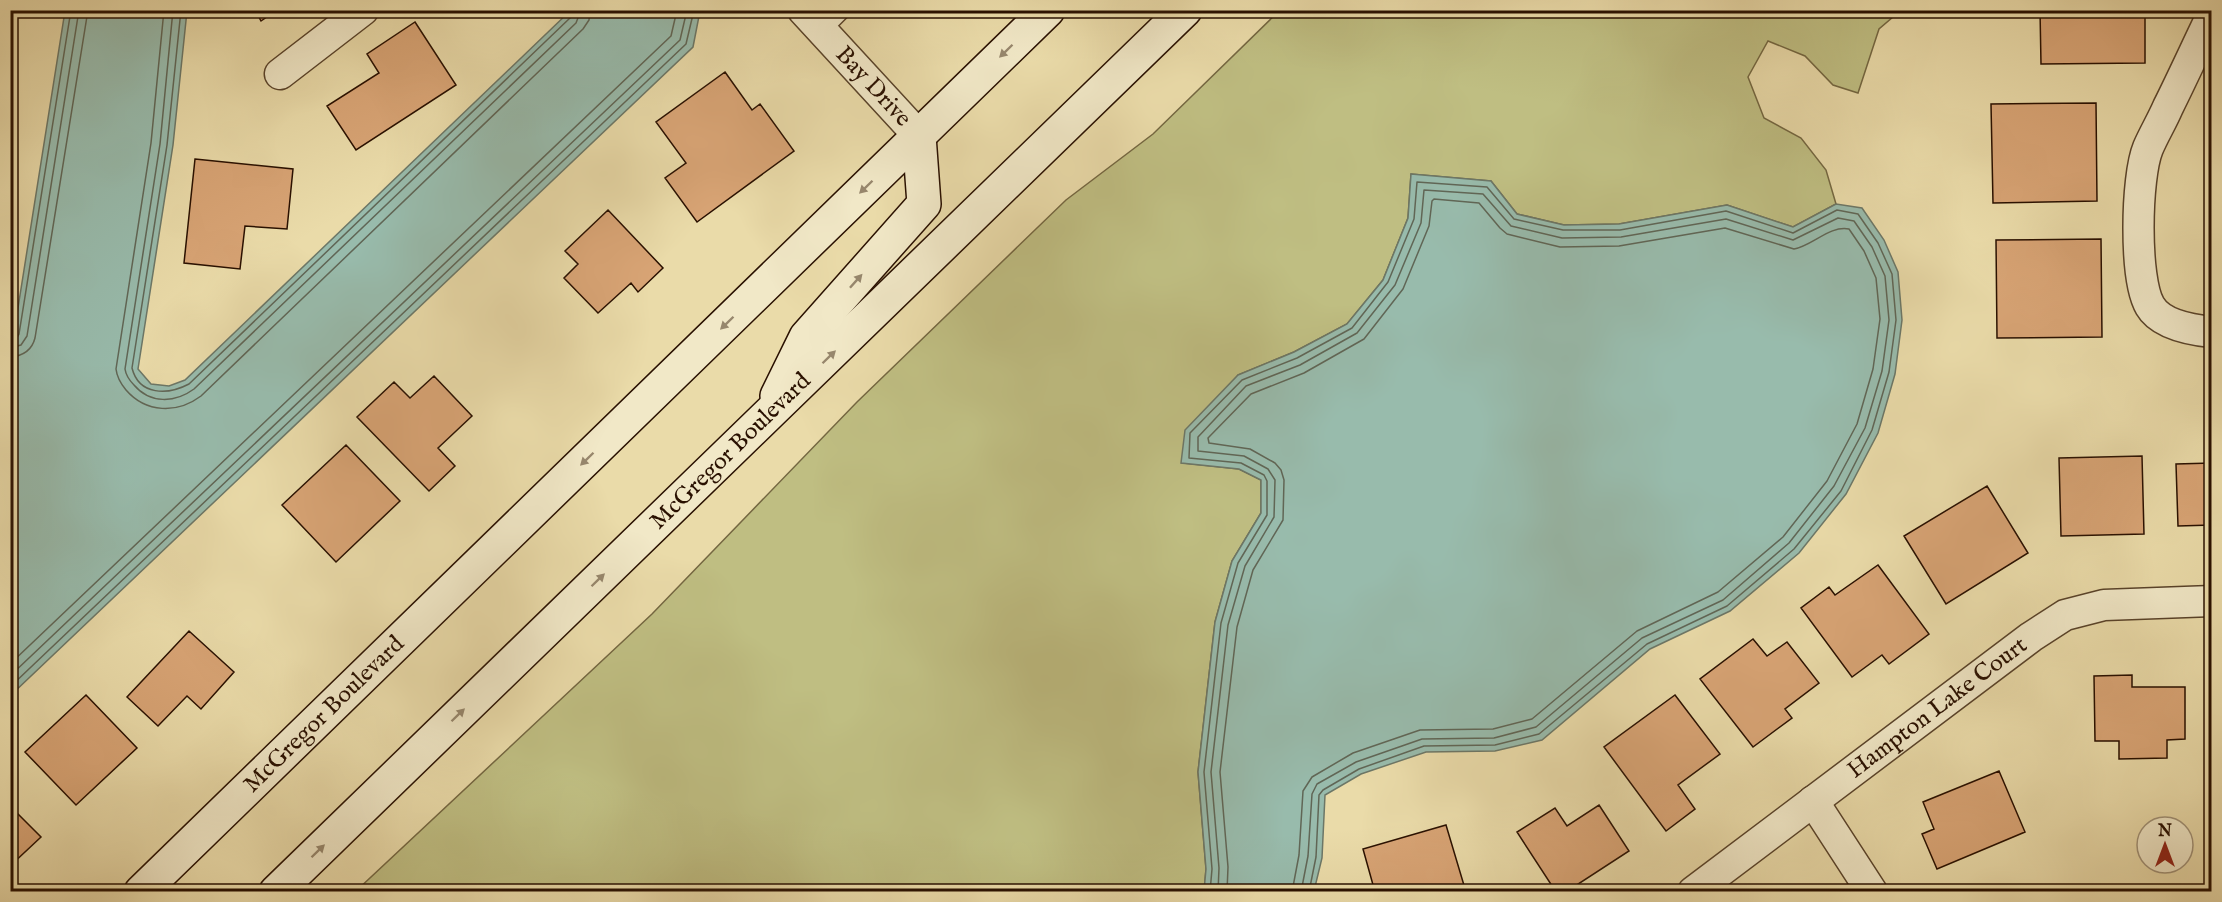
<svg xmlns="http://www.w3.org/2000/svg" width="2222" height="902" viewBox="0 0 2222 902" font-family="'IM FELL English',serif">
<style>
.green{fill:#bfbe82;stroke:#746741;stroke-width:1.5}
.water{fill:#98bbac;stroke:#6c7767;stroke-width:1.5}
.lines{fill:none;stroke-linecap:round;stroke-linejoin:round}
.shore{stroke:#606656;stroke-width:1.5}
.building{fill:#d8a475;stroke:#291000;stroke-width:1.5}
.service-casing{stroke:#59432a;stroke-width:18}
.minor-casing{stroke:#59432a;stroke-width:33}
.secondary-casing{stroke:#291000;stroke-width:36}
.service{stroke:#f1e8c7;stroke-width:15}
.minor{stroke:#f1e8c7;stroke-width:30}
.secondary{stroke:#f1e8c7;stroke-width:33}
.oneway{fill:#97876d}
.labels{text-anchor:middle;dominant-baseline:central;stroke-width:5;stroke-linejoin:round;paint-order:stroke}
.street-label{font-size:24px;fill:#291000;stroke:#f1e8c7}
</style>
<rect width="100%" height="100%" fill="#eadba9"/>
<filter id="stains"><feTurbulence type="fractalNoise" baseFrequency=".00333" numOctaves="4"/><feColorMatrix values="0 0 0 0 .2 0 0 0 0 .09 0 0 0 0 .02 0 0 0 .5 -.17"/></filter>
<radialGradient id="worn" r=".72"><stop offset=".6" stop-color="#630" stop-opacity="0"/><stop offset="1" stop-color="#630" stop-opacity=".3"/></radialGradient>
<path class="green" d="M1279,11H1900L1879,29L1858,93L1833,85L1805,56L1768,41L1748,77L1764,118L1801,138L1826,170L1836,204L1793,227L1727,205L1619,224L1564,225L1517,214L1491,181L1411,174L1408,218L1383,280L1347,324L1294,352L1238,375L1182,463L1239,469L1261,480V513L1232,561L1215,622L1198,772L1206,869L1204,891L355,892L652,614L857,402L1066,200L1153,134Z"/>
<path class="water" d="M65,11H187L173,145L138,369L151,384L169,386L185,380L570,11H700L693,47L11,695V352Z
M1411,174L1491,181L1517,214L1564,225L1619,224L1727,205L1793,227L1836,204L1862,208L1884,240L1898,272L1902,320L1895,374L1878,433L1846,494L1799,553L1730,611L1650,649L1542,740L1495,751L1426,752L1361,774L1325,795L1322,858L1314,891H1204L1206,869L1198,772L1215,622L1232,561L1261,513V480L1239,469L1181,463L1185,430L1238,375L1294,352L1347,324L1383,280L1408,218Z"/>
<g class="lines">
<path class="shore" d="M164,10L151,143L116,369C117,378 121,384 126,390C146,413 177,414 201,396L583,29L589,20L590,10
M173,10L160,144L125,369C126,376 129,380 134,385C150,404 175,403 194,389L576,23L581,10
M181,10L167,145L132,368C139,396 168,395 189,384L571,17L573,10
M10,340L16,339L19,334L71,10
M10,348L21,345L27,336L79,10
M10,357C23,356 32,350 35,338L88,10
M10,664L671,36L677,10
M10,676L680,40L687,10
M10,687L686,44L694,10
M1210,892L1212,869L1204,772L1221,623L1238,563L1267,515V481L1264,475L1241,463L1189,458L1190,433L1242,380L1297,358L1352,328L1388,282L1414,219L1417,182L1487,187L1514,219L1563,230H1620L1726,211L1793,233L1837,210L1858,214L1878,243L1892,274L1896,320L1889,372L1872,430L1841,491L1794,549L1727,606L1647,644L1539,734L1495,745L1424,746L1359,769L1323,790L1319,795L1316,857L1309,892
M1218,892L1219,868L1211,772L1228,625L1245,566L1274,517L1275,480L1268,469L1244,456L1198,451V437L1246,386L1300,365L1357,333L1395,285L1421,223L1424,190L1483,194L1511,226L1562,238L1621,237L1726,219L1793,240L1838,218L1854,221L1872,247L1885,276L1889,320L1882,371L1865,428L1834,486L1789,543L1723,600L1642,638L1536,727L1494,738L1422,739L1356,762L1317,784L1312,794L1308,856L1301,892
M1227,892L1228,867L1220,772L1237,627L1253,570L1283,520L1284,480L1281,470L1275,463L1250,449L1209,443L1208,438L1251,394L1304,373L1364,339L1403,289L1429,226L1432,201L1434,199L1479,203L1500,228L1507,234L1560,247L1619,246L1725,228L1794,249C1812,246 1830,225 1849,229L1864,251L1876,278L1880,319L1873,369L1857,424L1827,481L1783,537L1718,592L1637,631L1532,719L1493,729L1420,730L1353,753L1312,777L1303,791L1299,855L1292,892"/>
</g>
<path class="building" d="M255,10H277L261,21Z
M2040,10H2145V63L2041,64Z
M415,22L456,85L356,150L327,106L379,73L367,54Z
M725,72L752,110L760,104L794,151L697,222L665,178L686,163L656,122Z
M2096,103L2097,201L1993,203L1991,104Z
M195,159L293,169L287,229L245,226L240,269L184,263Z
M608,210L663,268L638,292L631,283L598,313L564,278L578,264L565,251Z
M2101,239L2102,337L1997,338L1996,240Z
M434,376L472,416L438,448L455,466L429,491L357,417L394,382L410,398Z
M346,445L400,501L336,562L282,505Z
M2142,456L2144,534L2061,536L2059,458Z
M2212,463V525L2178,526L2176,464Z
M1987,486L2028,553L1946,604L1904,536Z
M1878,565L1929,634L1889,664L1882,655L1852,677L1801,608L1829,587L1835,595Z
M189,631L234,672L201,709L187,696L158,726L127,697Z
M1753,639L1767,656L1787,642L1819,683L1785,709L1792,718L1753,747L1700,679Z
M2132,675V687H2185V739L2167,740V758L2119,759V741H2095L2094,676Z
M86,695L137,748L76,805L25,752Z
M1675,695L1720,754L1678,785L1695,809L1666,831L1604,747Z
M1999,771L2025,832L1937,869L1922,834L1934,829L1923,802Z
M1599,805L1629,851L1566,892H1556L1517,832L1555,808L1567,826Z
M10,806L41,837L10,866Z
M1446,825L1466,892H1375L1363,849Z"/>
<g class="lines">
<g class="service-casing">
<path id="service" d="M823,30L843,10"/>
</g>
<g class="minor-casing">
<g id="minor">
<path id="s1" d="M803,10L919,136"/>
<path d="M2212,15C2197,46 2183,77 2168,107C2162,121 2154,134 2148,148C2136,177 2134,279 2150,306C2161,325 2192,330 2212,332"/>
<path d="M280,74L363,10"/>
<path d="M1813,801L1872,892"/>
<path id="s2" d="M1693,892L2031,637L2065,615L2104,605L2212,601"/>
</g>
</g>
<g class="secondary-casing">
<g id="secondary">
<path d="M777,396L806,337L924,204L919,136"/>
<path id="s3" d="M141,892L1048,10"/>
<path id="s4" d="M276,892L1185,10"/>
</g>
</g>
<use href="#service" class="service"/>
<use href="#minor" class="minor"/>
<use href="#secondary" class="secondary"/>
</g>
<defs><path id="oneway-solid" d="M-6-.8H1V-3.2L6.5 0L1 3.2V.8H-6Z" transform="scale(1.5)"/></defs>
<g class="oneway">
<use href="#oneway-solid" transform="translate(1006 51) rotate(136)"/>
<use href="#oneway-solid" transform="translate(866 187) rotate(136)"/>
<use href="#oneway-solid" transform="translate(856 281) rotate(-48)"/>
<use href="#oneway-solid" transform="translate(727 323) rotate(136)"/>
<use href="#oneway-solid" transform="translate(829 357) rotate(-44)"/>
<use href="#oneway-solid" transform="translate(587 459) rotate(136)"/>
<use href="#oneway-solid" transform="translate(598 580) rotate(-44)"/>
<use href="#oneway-solid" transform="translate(458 715) rotate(-44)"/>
<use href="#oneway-solid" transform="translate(318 851) rotate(-44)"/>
</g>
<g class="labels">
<g class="street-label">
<text stroke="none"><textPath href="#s1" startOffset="104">Bay Drive</textPath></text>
<text stroke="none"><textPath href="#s4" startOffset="633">McGregor Boulevard</textPath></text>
<text stroke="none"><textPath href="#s2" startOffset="306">Hampton Lake Court</textPath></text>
<text stroke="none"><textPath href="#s3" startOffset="255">McGregor Boulevard</textPath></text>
</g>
</g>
<rect width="2222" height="902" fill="none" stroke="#eadba9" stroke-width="36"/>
<rect x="12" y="12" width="2198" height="878" fill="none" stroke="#291000" stroke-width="3"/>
<rect x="18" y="18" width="2186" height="866" fill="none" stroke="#291000" stroke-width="1.5"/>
<g transform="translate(2165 845)"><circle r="28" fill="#f1e8c7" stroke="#a19277" stroke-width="1.5"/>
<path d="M0-4.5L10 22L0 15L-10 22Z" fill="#8f2418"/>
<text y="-9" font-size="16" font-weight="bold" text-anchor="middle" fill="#291000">N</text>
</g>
<rect width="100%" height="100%" filter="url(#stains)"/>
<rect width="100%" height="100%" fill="url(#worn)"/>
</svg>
